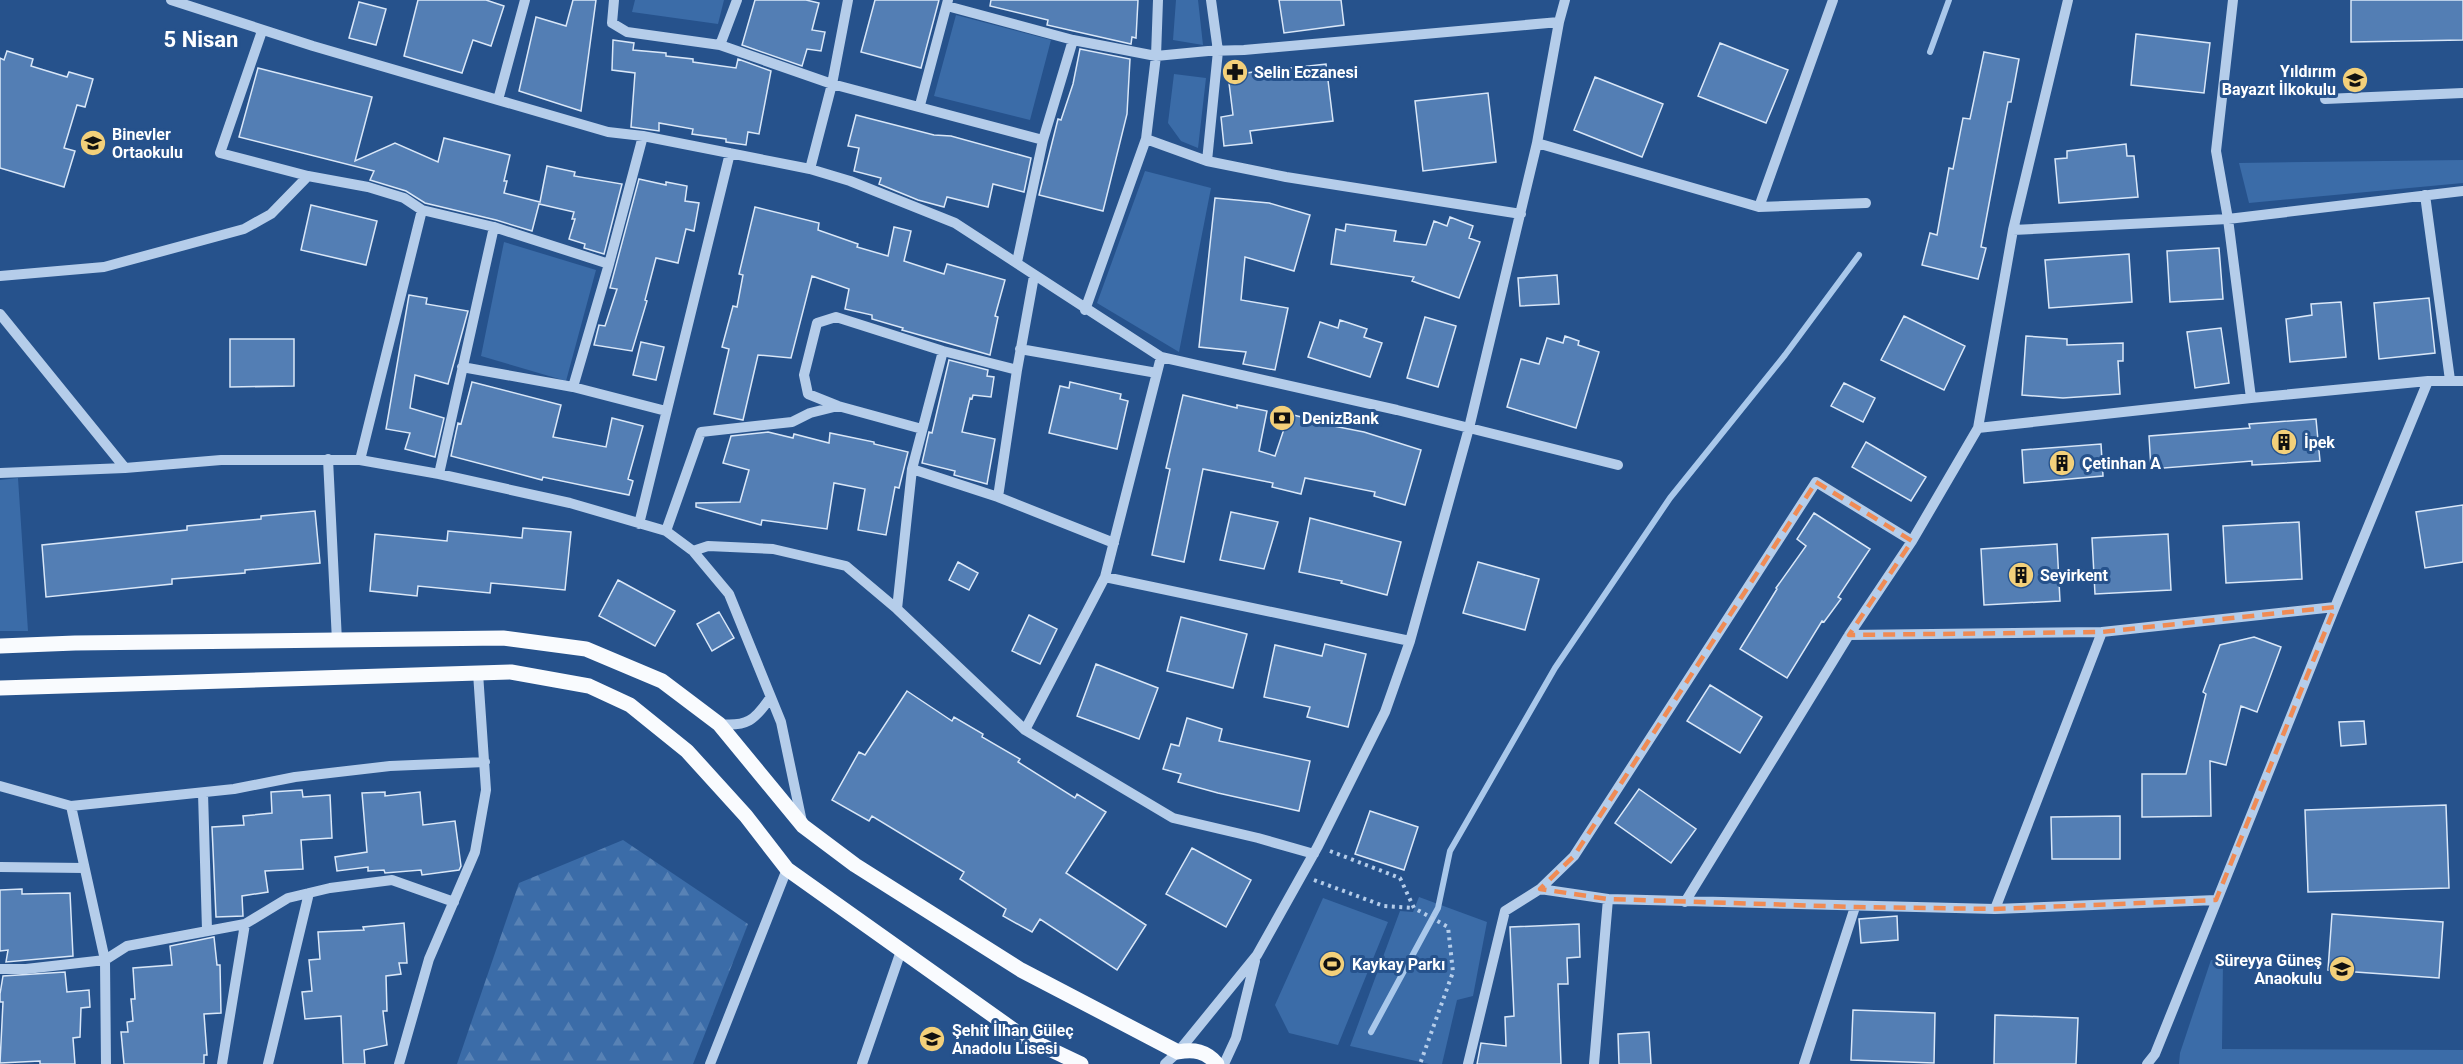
<svg xmlns="http://www.w3.org/2000/svg" width="2463" height="1064" font-family="Roboto,sans-serif">
<defs>
<pattern id="forest-firs" width="22" height="20" patternUnits="userSpaceOnUse" patternTransform="scale(1.5)"><rect width="22" height="20" fill="#3b6ca8"/><path d="M5 1l3.5 6h-7zM16 11l3.5 6h-7z" fill="#5882b5"/></pattern>
</defs>
<rect width="100%" height="100%" fill="#26528c"/>
<path fill="#3b6ca8" d="M635,0H724L718,24L632,12Z
M1176,0H1198L1203,45L1173,40Z
M956,15L1051,40L1030,120L934,96Z
M1174,74L1206,78L1198,148L1181,141L1168,123Z
M2463,160V183L2249,203L2239,163Z
M1145,171L1211,188L1179,352L1097,303Z
M504,242L596,270L566,381L481,356Z
M18,478L28,631H0V480Z
M1419,897L1487,922L1473,996L1457,1000L1442,1064H1429L1350,1046L1400,911L1413,912Z
M1323,898L1388,922L1338,1045L1289,1033L1275,1005Z
M2211,960L2223,962L2222,1049L2463,1050V1064H2179L2180,1053Z"/>
<path fill="url(#forest-firs)" d="M623,840L748,924L693,1064H457L519,883Z"/>
<g fill="none" stroke-linecap="round" stroke-linejoin="round">
<path stroke="#a9c8eb" stroke-width="6" d="M1930,52L1949,0
M1371,1032L1438,908L1450,851L1555,668L1670,498L1785,355L1859,255"/>
</g>
<path fill="#537eb4" stroke="#d9e7f8" stroke-width="1.5" d="M418,0H486L504,6L491,46L473,40L462,73L404,56Z
M573,0H596L581,111L519,91L536,17L566,26Z
M755,0H806L819,3L812,30L825,32L821,51L807,49L802,66L742,45Z
M875,0H939L921,68L861,52Z
M991,0H1138L1136,38L1132,37L1131,44L1047,25L1048,20L990,6Z
M1279,0H1341L1344,25L1284,33Z
M2351,0H2463V40L2351,42Z
M359,2L386,9L376,45L349,38Z
M2136,34L2210,43L2204,93L2131,85Z
M613,40L634,43L633,50L666,53V56L693,59V62L736,68L738,59L771,71L759,134L748,132L746,145L726,142V139L692,134L693,129L659,123V131L631,127L635,73L612,70Z
M1720,43L1788,70L1766,123L1698,96Z
M1080,49L1130,59L1127,114L1103,211L1039,195L1058,119L1061,120L1073,84Z
M7,51L33,59L31,66L67,77L69,72L93,79L85,107L77,105L64,148L75,151L64,187L0,168V58L4,60Z
M1984,52L2019,59L2011,102H2008L1994,177L1981,247L1986,248L1978,279L1922,265L1930,233L1937,235L1949,168L1953,169L1963,118L1970,119Z
M1326,64L1333,121L1250,131L1252,143L1224,146L1221,117L1233,115L1228,75Z
M258,68L372,97L355,161L395,143L438,162L444,138L510,155L504,181H507L504,193L540,202L547,166L575,172L574,176L622,184L604,254L584,248L585,244L569,239L575,219H572L574,212L539,204L532,231L496,220L425,203L406,191L370,180L374,171L239,137Z
M1595,77L1663,104L1642,157L1574,130Z
M1488,93L1496,162L1423,171L1415,101Z
M856,115L934,135L951,136L1031,158L1024,192L993,184L988,207L947,197L944,207L918,200L879,184L881,178L854,171L859,148L848,146Z
M2126,144L2127,156H2134L2138,197L2059,203L2055,159L2067,158V151Z
M639,179L666,185V182L687,186L685,201L699,203L694,231L686,229L678,263L656,258L645,300L647,301L632,351L594,345L599,325L605,326L617,289L610,288Z
M1215,198L1269,203L1310,215L1294,271L1245,257L1241,300L1288,308L1275,370L1243,364L1246,352L1199,347Z
M311,205L377,221L366,265L301,250Z
M755,207L819,223L818,230L858,244L857,247L888,256L894,227L911,231L904,261L944,274L947,264L1005,280L995,316L998,317L990,355L902,330L903,328L872,319V315L845,309L849,289L812,276L791,358L758,355L743,420L714,414L729,349L722,347L733,306L737,307L743,275L739,274Z
M1450,217L1473,226L1469,238L1480,242L1459,298L1412,281L1414,277L1331,264L1336,229L1345,231L1346,224L1396,231L1394,241L1426,245L1434,221L1447,226Z
M2219,248L2223,299L2170,302L2167,251Z
M2129,254L2132,302L2049,308L2045,260Z
M1557,275L1559,304L1520,306L1518,278Z
M409,295L427,298L426,304L468,311L448,384L415,375L410,408L444,418L435,457L405,449L410,433L386,429Z
M2429,298L2435,353L2379,359L2374,303Z
M2341,302L2346,357L2290,362L2286,319L2312,315L2311,304Z
M1904,316L1965,346L1944,390L1881,360Z
M1425,317L1456,326L1438,387L1407,378Z
M1340,320L1367,329L1364,337L1382,343L1370,377L1308,357L1320,322L1338,328Z
M2221,328L2229,383L2195,388L2187,332Z
M1565,336L1579,341L1578,345L1599,352L1576,428L1507,407L1521,359L1539,364L1547,338L1563,343Z
M2026,336L2067,339V345L2123,343V361H2118L2120,394L2063,398L2022,395Z
M230,339H294V386L230,387Z
M641,342L664,347L656,380L633,375Z
M949,360L988,370L987,376L994,377L991,397L973,395L972,399L970,398L962,432L995,439L987,484L954,475L955,471L922,463L929,432L932,433Z
M472,382L561,405L553,437L606,447L612,418L643,426L628,479L633,481L629,495L543,477L542,480L451,456L458,423L461,424Z
M1070,382L1121,394L1120,399L1128,401L1117,449L1049,433L1060,386L1069,388Z
M1844,383L1875,398L1863,422L1831,406Z
M1183,395L1237,408V405L1267,411L1259,451L1275,456L1289,414L1318,421V423L1364,432L1421,450L1405,505L1374,496L1375,492L1305,478L1301,494L1272,487L1273,483L1203,469L1184,562L1152,555L1170,469L1166,468Z
M2316,419L2320,461L2252,465V461L2151,469L2149,436L2250,428L2249,424Z
M768,432L793,438L794,434L829,443L830,433L874,442V444L908,452L899,488L895,487L886,535L858,530L865,489L834,483L827,529L762,520L761,525L696,507V503L740,502L749,470L723,463L731,436Z
M1866,442L1926,477L1911,501L1852,467Z
M2101,444L2103,476L2024,483L2022,450Z
M2463,505V562L2425,568L2416,512Z
M315,511L320,563L245,570V573L172,579V584L46,597L42,545L187,530V526L261,519V516Z
M1231,512L1278,522L1264,569L1220,560Z
M1814,513L1870,549L1838,597L1841,599L1824,622L1822,621L1787,678L1740,649L1777,589L1776,588L1806,546L1797,539Z
M1310,518L1401,542L1387,595L1341,583L1342,581L1299,572Z
M2299,522L2302,579L2226,583L2223,526Z
M523,528L571,532L565,590L491,583L490,593L418,586L417,596L370,591L375,534L447,541L448,531L522,538Z
M2168,534L2171,590L2095,594L2092,538Z
M2057,544L2060,601L1984,605L1981,549Z
M958,562L978,573L969,590L949,580Z
M1478,562L1539,579L1525,630L1463,613Z
M618,580L675,611L655,646L599,616Z
M719,612L734,638L712,651L697,624Z
M1029,615L1057,629L1040,664L1012,651Z
M1181,617L1247,634L1233,688L1167,671Z
M2254,637L2281,647L2257,712L2241,706L2226,765L2210,761L2211,816L2142,817V774H2186L2206,694L2203,692L2220,645Z
M1325,644L1366,654L1348,727L1307,717L1310,707L1264,697L1275,645L1322,656Z
M1096,664L1158,688L1139,739L1077,716Z
M1710,685L1762,717L1740,753L1687,721Z
M907,691L952,721L954,717L983,734L982,737L1020,759L1018,762L1075,798L1077,794L1106,812L1066,873L1146,925L1117,970L1040,919L1032,932L1003,916L1006,909L960,879L964,872L872,816L869,821L832,800L859,752L865,755Z
M1187,718L1222,729L1219,741L1310,761L1299,811L1218,793L1178,782L1181,774L1163,769L1171,744L1179,746Z
M2364,721L2366,744L2341,746L2339,722Z
M1639,789L1696,829L1671,863L1615,823Z
M302,790L303,797L330,795L332,838L301,840L303,869L265,871L268,892L242,896L243,916L216,917L212,827L244,825L243,816L272,813L271,792Z
M385,792V796L420,792L423,825L455,821L461,866L459,870L422,875L421,870L385,873L384,870L368,871V867L337,871L335,857L367,852L362,793Z
M2446,805L2449,888L2308,892L2305,810Z
M1370,811L1418,827L1404,870L1355,854Z
M2120,816V859H2052L2051,817Z
M1192,848L1251,880L1226,927L1166,894Z
M22,889V894L70,893L73,956L6,962L8,950L0,951V890Z
M2332,914L2443,922L2439,978L2328,970Z
M1897,916L1898,940L1861,943L1859,919Z
M404,923L407,963H399L401,974L386,976L387,1011H383L387,1045L364,1050L365,1064H343L341,1016L305,1019L302,992L312,991L309,960L320,959L318,932L364,930L363,927Z
M1579,924L1580,957L1567,958L1568,984H1558L1561,1064H1477L1481,1043L1506,1046L1505,1017L1514,1016L1510,927Z
M214,937L217,965H220L221,1013L204,1014L207,1055H204V1064H124L121,1032H128L127,1022L133,1021L131,999H135L133,968L172,965L170,946Z
M65,972L67,992L89,990L90,1007L81,1008L80,1037L73,1038L75,1064H40V1061L0,1063L3,1002H0V994L3,976Z
M1853,1010L1935,1013L1934,1063L1851,1060Z
M1995,1015L2078,1018L2076,1064H1994Z
M1649,1032L1651,1064H1619L1618,1034Z"/>
<g fill="none" stroke-linecap="round" stroke-linejoin="round">
<path stroke="#b5cdea" stroke-width="4" stroke-dasharray="3 4.5" stroke-linecap="butt" d="M1330,851L1400,878L1414,908L1448,927L1453,972L1420,1064
M1314,880L1384,906L1413,908"/>
<path stroke="#b5cdea" stroke-width="10" d="M171,0L313,46L608,132L643,136L810,169L850,181L955,223L1161,357L1397,410L1618,465
M614,0L612,23L627,32L720,45L832,84L1043,140
M2233,0L2216,151L2228,219L2251,398
M947,6L1073,40L1156,56L1208,51L1244,50L1559,22
M262,31L220,153L308,176L368,187L404,198L422,210L494,227L609,264
M720,45L737,0
M2325,99L2463,93
M498,100L525,0
M920,105L948,0
M1146,139L1207,161L1286,177L1521,214
M1537,143L1759,207L1866,203
M1207,161L1218,51L1211,0
M810,169L832,84L848,0
M2425,195L2450,380
M1759,207L1833,0
M2013,230L2228,219L2463,191
M1017,262L1043,140L1073,40
M0,276L104,267L244,229L271,214L308,176
M1085,310L1146,139L1156,56L1158,0
M0,314L125,468
M1020,349L1157,373
M462,367L573,387L666,411
M573,387L609,264L643,136
M1978,428L2251,398L2428,381H2463
M922,429L838,406L808,394L804,375L817,323L836,317L943,351L1017,370
M328,459L337,641
M360,460L422,210
M912,469L998,497L1114,543
M0,473L125,468L221,460H360L439,474L570,503L666,531L693,551L729,594L781,722L802,822
M439,474L494,227
M998,497L1017,370L1034,276
M639,524L730,153
M666,531L701,432L792,422L810,413L838,406
M693,551L708,546L773,549L846,566L897,609L1025,730L1173,818L1258,838L1314,854
M1105,577L1410,641
M897,609L912,469L943,351
M2102,632L2335,607
M1849,635L2102,632L1995,909
M719,724C747,727 755,720 770,698
M1025,730L1105,577L1161,357
M0,786L71,806L105,960L106,1064
M203,793L207,930
M71,806L234,789L295,777L390,766L485,762
M0,867L84,868
M1540,889L1608,899
M1685,902L1849,635L1912,541L1978,428L2013,230L2068,0
M0,969H26L105,960L127,946L245,924L288,898L330,888L392,880L454,902
M222,1064L245,924
M268,1064L309,893
M399,1064L429,959L475,852L486,790L478,673
M710,1064L787,869
M862,1064L901,951
M1165,1064L1178,1052L1257,955L1318,846L1385,712L1410,641L1469,428L1537,143L1559,22L1565,0
M1224,1064L1236,1038L1255,961
M1468,1064L1505,911L1540,889L1574,856L1816,482L1912,541
M1594,1064L1608,899L1995,909L2216,900
M1804,1064L1855,907
M2147,1064L2155,1054L2335,607L2428,381"/>
<path stroke="#f9fbfe" stroke-width="15" d="M0,646L75,643L503,638L586,649L662,681L719,724L803,826L855,865L1021,970L1178,1052C1194,1049 1206,1051 1217,1064
M0,688L511,672L589,686L630,705L687,751L746,816L787,869L1022,1036L1081,1064"/>
</g>
<path fill="none" stroke="#ef8b55" stroke-width="4.5" stroke-dasharray="12 8" stroke-linejoin="round" d="M1816,482L1912,541L1849,635L2102,632L2335,607L2216,900L1995,909L1855,907L1608,899L1540,889L1574,856Z"/>
<defs>
<g id="pharmacy-disc" transform="scale(1.35)"><circle r="9.5" fill="#f3d07a" stroke="#26528c"/><path d="M-2-6h4v4h4v4h-4v4h-4v-4h-4v-4h4Z" fill="#111"/></g>
<g id="school-disc" transform="scale(1.35)"><circle r="9.5" fill="#f3d07a" stroke="#26528c"/><path d="M0-5L7-2L0 1L-7-2ZM-4 1L0 2.5L4 1V4Q0 6-4 4Z" fill="#111"/></g>
<g id="bank-disc" transform="scale(1.35)"><circle r="9.5" fill="#f3d07a" stroke="#26528c"/><path d="M-6-4H6V4H-6ZM0-2.3a2.3 2.3 0 1 0 0 4.6a2.3 2.3 0 1 0 0-4.6Z" fill="#111"/></g>
<g id="building-disc" transform="scale(1.35)"><circle r="9.5" fill="#f3d07a" stroke="#26528c"/><path d="M-4-6H4V6H1V3H-1V6H-4ZM-2.5-4.3h1.7v1.8h-1.7ZM.8-4.3h1.7v1.8H.8ZM-2.5-1h1.7V.8h-1.7ZM.8-1h1.7V.8H.8Z" fill="#111"/></g>
<g id="stadium-disc" transform="scale(1.35)"><circle r="9.5" fill="#f3d07a" stroke="#26528c"/><path d="M0-5a6.5 5 0 1 0 0 10a6.5 5 0 1 0 0-10ZM-3.5-1.8h7v3.6h-7Z" fill="#111"/></g>
</defs>
<g fill-rule="evenodd">
<use href="#pharmacy-disc" x="1235" y="72"/>
<use href="#school-disc" x="2355" y="80"/>
<use href="#school-disc" x="93" y="143"/>
<use href="#bank-disc" x="1282" y="418"/>
<use href="#building-disc" x="2284" y="442"/>
<use href="#building-disc" x="2062" y="463"/>
<use href="#building-disc" x="2021" y="575"/>
<use href="#stadium-disc" x="1332" y="964"/>
<use href="#school-disc" x="2342" y="969"/>
<use href="#school-disc" x="932" y="1039"/>
</g>
<g text-anchor="middle" dominant-baseline="central" stroke-width="6" stroke-linejoin="round" paint-order="stroke">
<g font-size="16" font-weight="bold" fill="#fff" stroke="#26528c" text-anchor="start">
<text x="2336" y="71" text-anchor="end">Yıldırım<tspan x="2336" dy="18">Bayazıt İlkokulu</tspan></text>
<text x="1254" y="72">Selin Eczanesi</text>
<text x="112" y="134">Binevler<tspan x="112" dy="18">Ortaokulu</tspan></text>
<text x="1302" y="418">DenizBank</text>
<text x="2304" y="442">İpek</text>
<text x="2082" y="463">Çetinhan A</text>
<text x="2040" y="575">Seyirkent</text>
<text x="2322" y="960" text-anchor="end">Süreyya Güneş<tspan x="2322" dy="18">Anaokulu</tspan></text>
<text x="1352" y="964">Kaykay Parkı</text>
<text x="952" y="1030">Şehit İlhan Güleç<tspan x="952" dy="18">Anadolu Lisesi</tspan></text>
</g>
<g font-size="22" font-weight="bold" fill="#fff" stroke="#26528c">
<text x="201" y="39">5 Nisan</text>
</g>
</g>
</svg>
